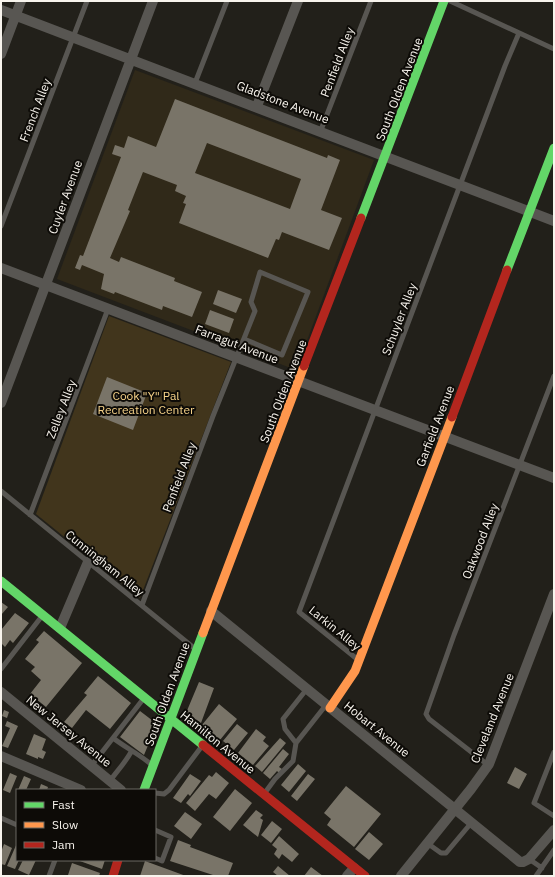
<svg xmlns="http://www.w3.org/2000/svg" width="555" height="877" font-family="'IBM Plex Sans',sans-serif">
<rect width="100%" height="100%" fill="#22201a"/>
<path fill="#302919" d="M135,70L374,160L296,370L57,279Z"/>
<path fill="#41351c" d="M109,316L231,362L140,598L36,514Z"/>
<path fill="#797468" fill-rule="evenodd" d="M175,99L327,158L328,155L340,160L321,210L342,218L329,250L282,232L279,240L276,239L268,258L179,223L186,204L183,203L186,196L175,191L177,185L143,172L128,210L130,211L110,258L119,262L121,257L175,278L174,281L202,292L192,317L163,306L162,310L115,292L114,294L101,289L104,274L82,265L80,270L75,268L80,255L83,256L121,157L112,154L115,145L124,148L128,136L156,147ZM207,143L301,179L290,209L195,173Z
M218,290L242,299L236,313L213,304Z
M210,310L234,319L229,333L205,324Z
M107,377L147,393L133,430L93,414Z
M1,602L8,607L1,615Z
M15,613L29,623L13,643L10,640L5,647L1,643V630Z
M44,631L82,663L46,707L30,694L41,680L31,671L35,667L25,659L39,642L36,640Z
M98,676L131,703L110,729L86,710L72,728L64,722L87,695L84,693Z
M199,682L214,688L201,723L186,713Z
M219,704L237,719L220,740L202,725Z
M4,710L9,712L7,718L2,716Z
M140,711L157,724L144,755L120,737Z
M7,721L18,726L8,748L2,746L10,728L5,726Z
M237,724L248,733L234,750L223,741Z
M256,729L266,737L263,741L269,746L253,765L238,753Z
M34,734L46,739L42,750L46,752L43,759L38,757V759L26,754Z
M280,738L286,743L262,772L255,766Z
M283,749L289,754L279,767L282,769L279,773L277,771L270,779L263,773Z
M298,764L306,771L289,792L281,785Z
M515,767L527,774L519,789L507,783Z
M216,772L229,783L216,799L209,794L195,811L186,803L209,775L212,777Z
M10,773L17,776L10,793L3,790Z
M190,774L201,781L190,796L188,794L181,803L173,798Z
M308,774L315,779L297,801L291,796Z
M24,776L31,779L26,790H18Z
M41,784L48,787L47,790H39Z
M346,786L381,814L354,847L327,825L331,819L324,813Z
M235,789L252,803L230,831L213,817Z
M256,810L263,815L260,818L263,820L258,837L243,825Z
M185,812L202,824L191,839L174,826Z
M272,821L282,829L271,843L261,835Z
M369,832L383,844L369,860L355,849Z
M279,836L299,854L292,862L282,854L279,859L274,854L277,849L272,845Z
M178,840L191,845L190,847L233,863L228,876H216L170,861Z
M17,843V860H19L15,869L7,866Z
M4,844L12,848L5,865L1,864V852Z
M23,860H36L29,875L18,870Z
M77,860H105L102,869Z
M145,861L186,876H140Z
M72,863L100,873L99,876L68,875Z
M278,866L290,876H278L273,872Z
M311,867L323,876H304Z"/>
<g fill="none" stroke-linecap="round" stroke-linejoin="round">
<path stroke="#585652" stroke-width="5" d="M450,1L554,49
M195,83L227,1
M321,130L371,1
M1,226L87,1
M1,491L194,648
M30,515L108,309
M142,605L213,416L255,311L251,302L260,272L308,292L282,355L244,339
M357,659L299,612L505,66L519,33
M1,669L42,616
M113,738C126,748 139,754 152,765
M296,743L285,729L283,719L306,690
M554,752L534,803L554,816
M92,765L144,698
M488,765L429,719L426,714L454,635L554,376
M110,781C117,771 125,763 131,752
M155,793L164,794L169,790L202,746
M264,794L275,779L293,761L296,743L326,705
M1,818L17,825
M155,830L171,837L162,861L155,858
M427,843L441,853H446L472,822
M529,859L542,868
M49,876L55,860
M536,876L554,850"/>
<path stroke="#585652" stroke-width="10" d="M1,10L554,221
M1,54L21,1
M257,106L298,1
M1,268L554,478
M1,403L153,1
M211,611L520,862H523L529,859L554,830
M60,628L88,562
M1,692L121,790
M1,756L81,790
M347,876L354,868
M401,876L471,789L489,764L554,594"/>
<path stroke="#63d668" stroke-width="9" d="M361,218L444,1
M507,270L554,148
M1,581L203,745
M144,790L203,633"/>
<path stroke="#ff974d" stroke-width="9" d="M203,633L304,366
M330,708L355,671L452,417"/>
<path stroke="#b3261e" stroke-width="9" d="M304,366L361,218
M452,417L507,270
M203,745L365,876
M113,876L118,860"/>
</g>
<g text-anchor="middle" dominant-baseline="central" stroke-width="4" stroke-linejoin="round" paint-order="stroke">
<g font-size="12" fill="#f8f4ed" stroke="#0d0b07">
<text transform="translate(337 62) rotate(-69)">Penfield Alley</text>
<text transform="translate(399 89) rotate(-69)">South Olden Avenue</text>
<text transform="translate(283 102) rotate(21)">Gladstone Avenue</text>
<text transform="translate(35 110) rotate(-69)">French Alley</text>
<text transform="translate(65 197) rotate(-70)">Cuyler Avenue</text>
<text transform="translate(399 319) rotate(-69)">Schuyler Alley</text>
<text transform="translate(237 344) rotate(21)">Farragut Avenue</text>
<text transform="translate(283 391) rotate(-69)">South Olden Avenue</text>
<text transform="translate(61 409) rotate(-69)">Zelley Alley</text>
<text transform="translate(435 426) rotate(-69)">Garfield Avenue</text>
<text transform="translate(179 477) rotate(-69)">Penfield Alley</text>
<text transform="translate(480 541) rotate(-69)">Oakwood Alley</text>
<text transform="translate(105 563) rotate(39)">Cunningham Alley</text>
<text transform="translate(335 628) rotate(39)">Larkin Alley</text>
<text transform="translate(167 694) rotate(-70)">South Olden Avenue</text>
<text transform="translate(492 718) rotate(-68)">Cleveland Avenue</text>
<text transform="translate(377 729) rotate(39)">Hobart Avenue</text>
<text transform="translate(69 731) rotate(39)">New Jersey Avenue</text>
<text transform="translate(218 742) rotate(39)">Hamilton Avenue</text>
</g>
<g font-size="12" fill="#f8d48a" stroke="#0d0b07">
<text x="146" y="395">Cook "Y" Pal<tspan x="146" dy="14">Recreation Center</tspan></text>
</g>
</g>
<rect width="555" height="877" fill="none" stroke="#f8f4ed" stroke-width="4"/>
<rect x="16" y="789" width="140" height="72" fill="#0d0b07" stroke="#6b6863"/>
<rect x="24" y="802" width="20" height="6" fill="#63d668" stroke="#6b6863"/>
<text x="52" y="809" font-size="12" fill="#f8f4ed">Fast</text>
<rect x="24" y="822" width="20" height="6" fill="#ff974d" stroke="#6b6863"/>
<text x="52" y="829" font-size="12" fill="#f8f4ed">Slow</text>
<rect x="24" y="842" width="20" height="6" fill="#b3261e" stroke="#6b6863"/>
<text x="52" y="849" font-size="12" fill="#f8f4ed">Jam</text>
</svg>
